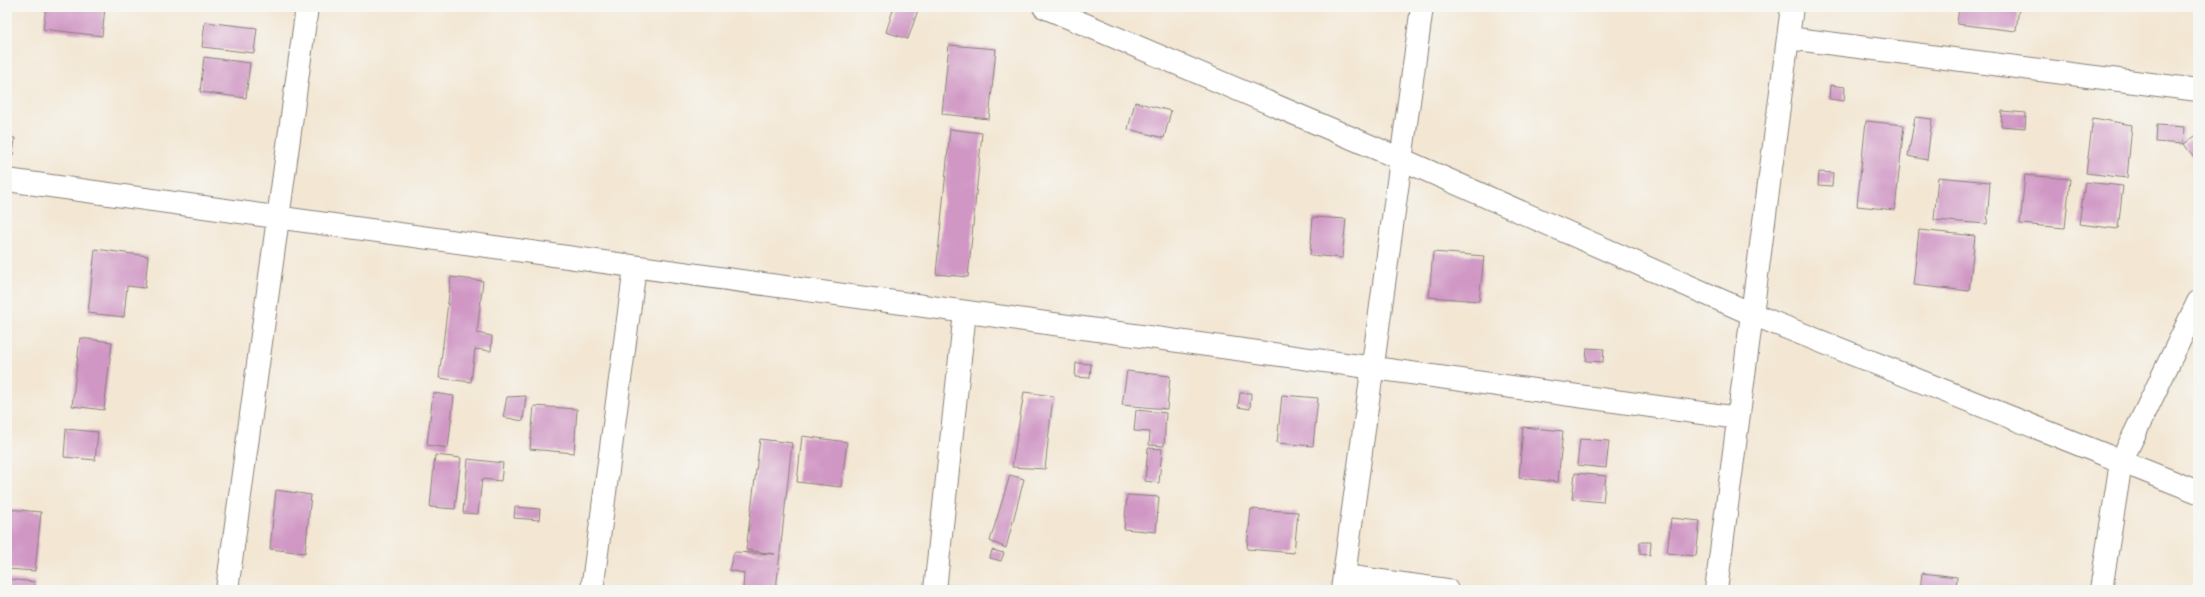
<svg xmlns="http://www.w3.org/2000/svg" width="2205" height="597" font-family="'Comic Neue',sans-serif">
<rect width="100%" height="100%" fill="#f6f6f2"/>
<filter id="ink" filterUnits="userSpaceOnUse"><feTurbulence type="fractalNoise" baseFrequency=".025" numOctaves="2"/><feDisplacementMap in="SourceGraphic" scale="8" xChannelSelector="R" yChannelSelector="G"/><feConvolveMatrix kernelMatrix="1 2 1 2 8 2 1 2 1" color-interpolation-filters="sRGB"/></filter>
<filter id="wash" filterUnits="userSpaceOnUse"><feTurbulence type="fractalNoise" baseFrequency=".012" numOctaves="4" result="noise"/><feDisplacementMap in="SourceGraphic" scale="16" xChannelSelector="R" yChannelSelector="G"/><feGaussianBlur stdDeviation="0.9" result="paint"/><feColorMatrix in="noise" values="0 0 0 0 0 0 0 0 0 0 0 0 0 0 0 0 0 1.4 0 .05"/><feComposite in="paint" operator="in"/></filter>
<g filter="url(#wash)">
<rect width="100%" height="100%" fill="#f3e7d4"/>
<g id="blocks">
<path fill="#d097c5" d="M46,7H105L102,36L43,29Z
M894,7H919L908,39L886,32Z
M1959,7H2019L2016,31L1957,24Z
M205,22L257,28L254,53L202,47Z
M949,45L996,49L989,119L942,114Z
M204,57L250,63L246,98L200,92Z
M1830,85L1845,87L1844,101L1829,99Z
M1135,102L1171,111L1164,138L1128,129Z
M2002,111L2026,113L2025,128L2001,126Z
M1915,117L1932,119L1927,160L1908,156Z
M2093,118L2132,125L2127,178L2086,173Z
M1866,121L1904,125L1895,210L1857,206Z
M2157,125L2184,127L2183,144L2156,142Z
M950,129L982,133L968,277L936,274Z
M2198,134V155L2194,158L2184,144Z
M7,137L15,138L13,155H7Z
M1819,172L1833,173L1832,186L1818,185Z
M2025,175L2070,179L2065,228L2020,224Z
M1938,177L1990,182L1987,224L1934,220Z
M2085,182L2123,186L2118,229L2079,224Z
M1313,217L1346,219L1342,258L1310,255Z
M1919,230L1975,236L1969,291L1913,285Z
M95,249L148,256L145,288L127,286L124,317L88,313Z
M1433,252L1484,256L1479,301L1429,297Z
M451,277L483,281L477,333L492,336L491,351L475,349L471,382L439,378Z
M80,338L112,342L104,410L72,406Z
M1587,348L1604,349L1603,362L1586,361Z
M1076,363L1091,364L1090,378L1075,377Z
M1127,371L1170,376L1167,409L1122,405Z
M1024,392L1053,396L1045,469L1012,467Z
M433,393L454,396L448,448L427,445Z
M1240,393H1251L1250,409L1238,407Z
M1282,395L1318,398L1313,446L1277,443Z
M526,396L523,421L503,417L507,397Z
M534,406L577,409L574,453L530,449Z
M1136,410L1166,413L1164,446L1149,445L1150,432L1134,431Z
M1523,427L1563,431L1558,482L1519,478Z
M66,429L98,432L95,460L64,457Z
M802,436L847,442L841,487L797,482Z
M760,439L792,443L776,590H743L744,573L729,570L734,552L775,554L746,550Z
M1580,439L1609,441L1606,468L1577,465Z
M1148,448L1162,449L1159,483L1145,481Z
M435,455L461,458L455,509L430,507Z
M468,459L503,463L501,481L482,479L478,514L463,513Z
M1575,473L1606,476L1603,502L1572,499Z
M1010,475L1024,479L1006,548L990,541Z
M276,490L311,495L305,553L270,549Z
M1127,495L1159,497L1156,532L1124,529Z
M515,507L540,509L539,520L514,518Z
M7,509L41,512L35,571L7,569Z
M1251,509L1298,512L1294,553L1247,549Z
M1671,518L1700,521L1696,556L1667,553Z
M1640,542H1651L1650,555L1640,554Z
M992,550L1004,553L1001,561L990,558Z
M1922,573L1957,577L1956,590H1920Z
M7,579L35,582L34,590H7Z"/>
</g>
</g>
<g filter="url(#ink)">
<use href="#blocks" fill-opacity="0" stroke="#888278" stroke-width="1"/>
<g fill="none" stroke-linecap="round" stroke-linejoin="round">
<g stroke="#888278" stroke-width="24">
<path id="street" d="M1044,7L1401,159L1752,314L2198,492
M1788,38L2198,90
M7,180L1738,418
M1344,576L1447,590
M227,590L307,7
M592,590L635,267
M935,590L965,312
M1342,590L1422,7
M1716,590L1792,7
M2101,590L2121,462L2198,302"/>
</g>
<use href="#street" stroke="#fff" stroke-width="22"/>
</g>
</g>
<rect width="2205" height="597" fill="none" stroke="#f6f6f2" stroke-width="24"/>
</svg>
